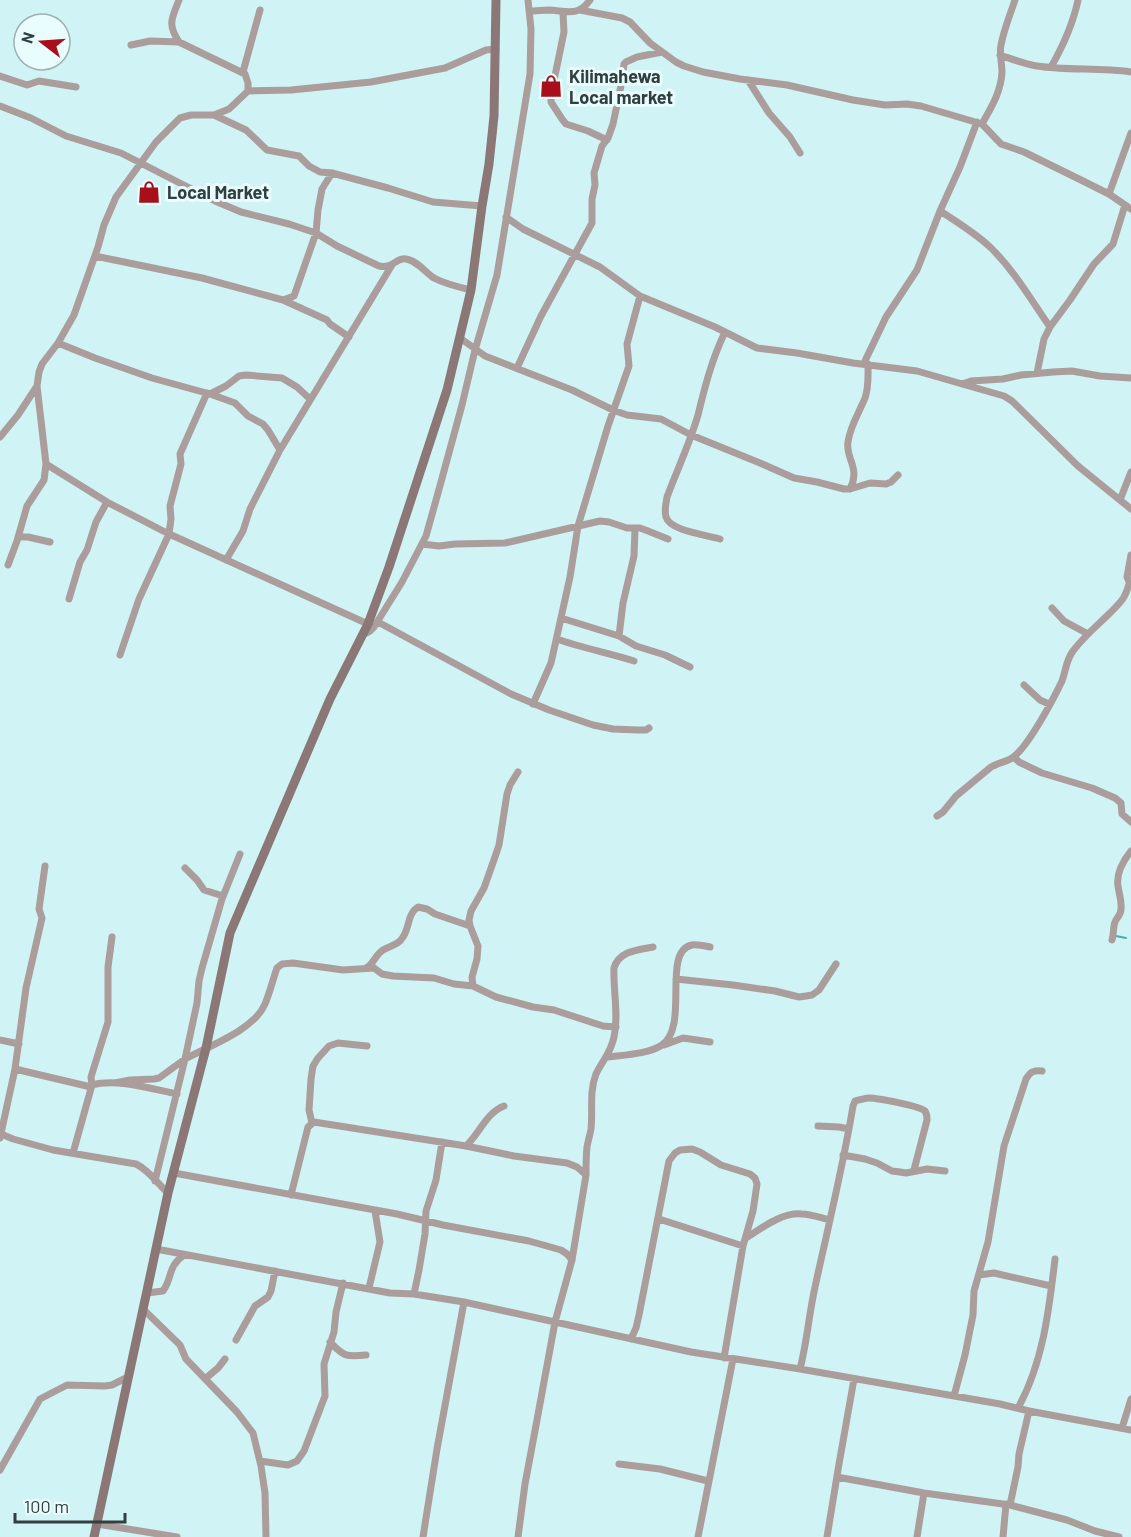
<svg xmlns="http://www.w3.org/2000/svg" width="1131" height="1537" font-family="Barlow,sans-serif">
<rect width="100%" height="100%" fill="#d0f3f5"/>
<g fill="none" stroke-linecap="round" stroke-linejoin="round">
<path stroke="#3eb2b7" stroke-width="2" d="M1116,936L1126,938"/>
<path stroke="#ab9d9b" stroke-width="7" d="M179,0C172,18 167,24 179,42
M580,10L622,18L630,22L650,43L676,62L684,66L703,72L740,79L787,85L853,100L885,105L907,104L921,106L982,124L1001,144L1024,152L1081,180L1109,194L1131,209
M529,11C536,11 543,10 549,10C567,11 578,17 590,0
M563,13L564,32L551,95V102L562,119L566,124L588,131L607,140
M131,45L150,41L179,42L245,74L248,83V91
M1000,55C1012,59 1024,64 1037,66C1068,71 1100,67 1131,72
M1051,67C1063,46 1073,24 1078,0
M243,72L260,10
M0,76L27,85L39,81L76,87
M748,80L769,113L790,137L800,153
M0,106L31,118L66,136L121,153L215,201L241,212L289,224L316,233L337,246L379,266C394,269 396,257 406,259C416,260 425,272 434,278C445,284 458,287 471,290
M214,115L229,109L248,91L291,90L371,82L445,68L486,50L496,49
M982,124C991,108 1001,92 1002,72C1002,63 999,54 1001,45C1004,29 1010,15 1015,0
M1109,194L1131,133
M940,211C957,222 975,233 990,247C1014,270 1031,300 1050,327
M506,217L523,229L600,267L640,296L715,327L757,348L797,353L853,363L917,371L1004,396L1012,401L1078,466L1131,509
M95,256L202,278L283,300L327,320L330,324L349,337
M283,300L294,296L316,233L318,210L322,189L332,173
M460,338L485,356L572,390L613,410L627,415L661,419L691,435L760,463L794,478L817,482L844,489H850L870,483L886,484L891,482L898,475
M58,343L95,358L152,378L210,394L235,403L248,416L263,424L268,430L280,450
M864,363L886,317L917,270L940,211L960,167L977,122
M517,368L541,316L592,223V199L595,185L594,173L602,146L608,138L613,124L622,81L624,64L626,62L637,57L662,52
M1037,373L1044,339L1050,327L1070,300L1094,264L1113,244L1125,205
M962,384L971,381L1003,379L1021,375L1053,372L1072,371L1100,376L1131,378
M210,394L226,386L239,376L246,375L282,378L297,387L310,399
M0,437L18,415L37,386
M46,464L107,502L167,533L368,624
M850,489C861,468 845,458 848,442C850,426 859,413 865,398C869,387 868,375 868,364
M1120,500L1131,472
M18,537H28L50,542
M720,539C707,535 670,531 666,517C664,510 666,504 667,497C677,470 690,443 698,415C705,386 712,359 725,332
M422,544L439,546L455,544L505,543L600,521L609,522L627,528H640L648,531L668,539
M1131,555L1127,577L1131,586
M226,560L243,531L250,509L280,450L392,265
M8,565L17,541L27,506L44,480L46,464L37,386L39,372L42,364L58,343L74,315L98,247L104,225L116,197L156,142L180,118L191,115H214L246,130L267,150L299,156L309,166L320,172L332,173L388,188L433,202L482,206
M69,599L80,562L87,550L96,522L107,502
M1052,608L1064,621L1088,634
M561,618L619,636L636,646L665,655L690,667
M378,622L511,694L549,710L593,725L613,729L638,730H646L649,728
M362,635L370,631L374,627L402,582L426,536L438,493L462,405L475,350L497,275L530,74L531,29L528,0
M619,636L623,603L634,556L635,529
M557,639C582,648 609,653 634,661
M120,655L139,599L169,534L171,519L170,506L181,464L180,454L207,393
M1024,685L1040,700L1049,704
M533,704L551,663L570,577L578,526L608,426L629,366L627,344L640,296
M1014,757L1019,762L1042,773L1092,788L1115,798L1121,803L1122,814L1131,822
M937,816L943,812L956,796L991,767C998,763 1006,762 1012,758C1027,749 1054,698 1062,681C1066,670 1066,660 1073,651C1084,636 1099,624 1112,611C1116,607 1121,602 1124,597C1126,593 1128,588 1129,584
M185,868L197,880L204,890L223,896
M1112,940C1114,934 1113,927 1115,922C1117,917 1121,915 1121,909C1122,901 1119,894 1118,886C1116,873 1123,861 1131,851
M366,968C374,964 375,955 383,950C389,946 399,945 403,937C410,927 407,914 418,907L427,909L435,914L470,926
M676,979L733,985L775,991L799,997L806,996L812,995L819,990L836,964
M473,986L472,977L477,959L478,946L470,926L469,920L471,911L484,888L495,857L499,845L507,794L510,785L518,772
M0,1040L19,1044
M664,1045L683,1038L710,1042
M608,1057C623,1055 649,1054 662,1045C690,1026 661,951 692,945C697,944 705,946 710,947
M15,1069L91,1087
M115,1083L130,1080L154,1079L159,1078L185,1059L197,1003L199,981L202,968L222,899L240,854
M92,1085L91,1077L108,1022V967L112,937
M312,1123L309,1110L311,1079L313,1066L318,1058L329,1046L338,1043L367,1046
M818,1126L839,1127L849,1129
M1,1134L13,1139L53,1150L136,1164C150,1171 157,1183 168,1193
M0,1138L15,1069L26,988L42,918L39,909L45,866
M466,1146C480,1133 486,1113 504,1106
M73,1153L92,1085C117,1078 152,1089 177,1094
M843,1155L865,1159L877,1163L892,1171L900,1172L906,1173L927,1169L945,1171
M174,1173L397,1214L443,1225L529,1241L561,1250L567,1254L572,1260
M155,1181L185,1059C209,1046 254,1030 265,1004C270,992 273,979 277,968L282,964L293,963L343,970L374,968L382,974L393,976L434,978L454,984L473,986L496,997L533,1007L554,1010L603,1026L616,1027
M291,1195L308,1127L314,1122L466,1146L514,1156L567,1163L577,1167L586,1175
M659,1219L743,1246
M746,1238C762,1228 782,1212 802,1214C811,1214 821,1218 830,1220
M156,1249L390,1293L414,1294L464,1302L691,1352L800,1369L1000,1404L1029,1411L1131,1430
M979,1275L994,1273L1051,1286
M369,1288L380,1242L375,1211
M147,1293L163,1291C173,1277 167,1267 184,1255
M414,1294L419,1270L425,1234L426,1211L436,1180L442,1142
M143,1309L180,1345L186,1359L237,1412L253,1433L261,1466L265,1493L266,1537
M631,1339L636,1328L639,1315L669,1161L675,1153L680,1150L692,1149L700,1152L721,1165L750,1174L755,1178L757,1184L753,1211L743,1246L724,1358
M236,1340L255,1306L268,1297L271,1291L275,1271
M330,1342C344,1357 347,1357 366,1355
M800,1369C807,1342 809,1314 815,1287C828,1227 843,1167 853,1106L855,1101C860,1100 864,1098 869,1098C877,1098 920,1106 925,1111C927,1114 927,1116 927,1120L914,1170
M206,1378L218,1368L225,1359
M954,1396L965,1355L973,1315L974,1291L988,1242L1004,1146L1026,1079C1030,1072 1033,1070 1042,1071
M1018,1408C1043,1363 1049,1310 1055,1259
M1122,1428L1131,1399
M260,1461L288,1465L297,1461L304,1451L325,1396L324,1364L334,1332L336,1312L343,1283
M619,1464L660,1469L708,1481
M0,1470L40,1399L67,1385L105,1386L112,1385L128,1377
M837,1477L924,1493L1010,1505L1067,1520L1095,1531L1119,1537
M1010,1505L1018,1467L1019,1454L1029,1411
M97,1524L177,1537
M423,1537L437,1449L464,1302
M518,1537L525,1484L537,1420L555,1322L572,1260L586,1175C586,1166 586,1156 587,1147C588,1141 590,1135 591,1129C593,1111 589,1092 596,1074C602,1061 611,1053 614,1037C619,1014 613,991 614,968C619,951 637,950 653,947
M698,1537L733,1359
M827,1537L839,1464L854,1379
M917,1537L924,1493
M1003,1537L1006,1504"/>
<path stroke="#8b7775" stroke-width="9" d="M94,1537L168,1193L206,1048L230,933L330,699L368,624L389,567L447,390L471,290L482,206L489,164L494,116L496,0"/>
</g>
<defs>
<g id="shop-bare" transform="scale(1.8)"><path d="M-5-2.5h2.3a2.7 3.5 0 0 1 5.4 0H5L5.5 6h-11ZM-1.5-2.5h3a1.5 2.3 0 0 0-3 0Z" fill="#a7101b" stroke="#e9fdfe" stroke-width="2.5" paint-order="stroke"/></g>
</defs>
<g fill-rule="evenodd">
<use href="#shop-bare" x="551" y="86"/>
<use href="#shop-bare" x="149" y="192"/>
</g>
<g text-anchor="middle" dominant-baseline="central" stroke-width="6" stroke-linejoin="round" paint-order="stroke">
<g font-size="18" font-weight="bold" fill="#313f40" stroke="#e9fdfe" text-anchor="start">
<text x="569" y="76">Kilimahewa<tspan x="569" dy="21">Local market</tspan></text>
<text x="167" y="192">Local Market</text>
</g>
</g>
<g transform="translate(42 42) rotate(287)"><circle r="28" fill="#e9fdfe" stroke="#9fb1b2" stroke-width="1.5"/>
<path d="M0-4.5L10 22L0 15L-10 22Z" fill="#a7101b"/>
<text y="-9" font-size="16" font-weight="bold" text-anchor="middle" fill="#313f40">N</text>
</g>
<path d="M15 1513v9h110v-9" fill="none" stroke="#313f40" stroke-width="3"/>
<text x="24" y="1513" font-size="18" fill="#313f40" stroke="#e9fdfe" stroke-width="4.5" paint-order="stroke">100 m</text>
</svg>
